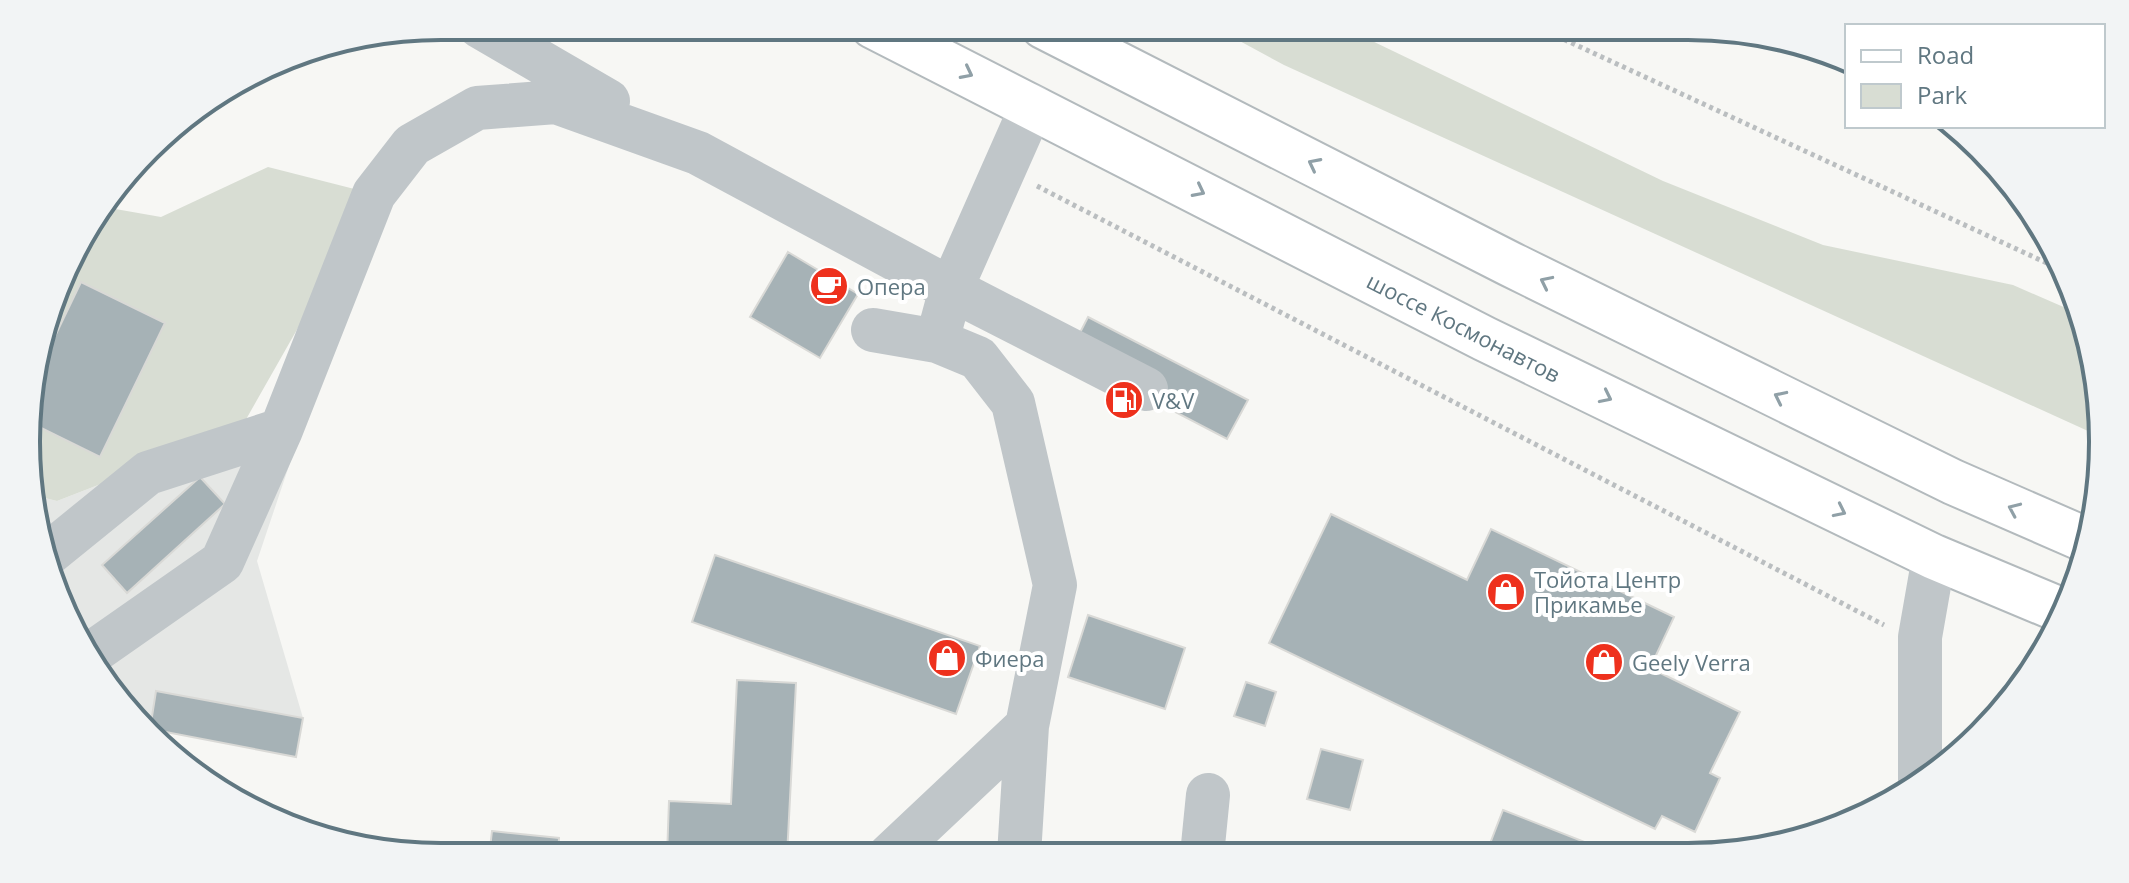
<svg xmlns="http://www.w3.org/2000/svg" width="2129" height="883" font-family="'Open Sans',sans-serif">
<rect width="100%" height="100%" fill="#f7f7f4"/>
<path fill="#e5e7e5" d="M240,430L295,448L257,561L303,718L296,757L150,729L96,672L34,523L33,495L57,501Z"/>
<path fill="#d8ddd3" d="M1212,26H1341L1663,181L1823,245L2013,285L2075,312L2102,414L2099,436L1284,65Z
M268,167L374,194L240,430L57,501L33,495L30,387L81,234L104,207L161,217Z"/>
<path fill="#a6b2b6" stroke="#d9d9d6" stroke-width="2" d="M788,252L858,294L820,358L750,317Z
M81,282L165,323L100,457L31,423L30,388Z
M1088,317L1248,400L1227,439L1068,356Z
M200,477L225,504L127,593L102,565Z
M1331,514L1467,580L1491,529L1674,617L1650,668L1740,712L1710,773L1720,778L1695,832L1662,816L1655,829L1269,643Z
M715,555L980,646L956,714L692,622Z
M1088,615L1185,648L1165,709L1068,677Z
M737,680L796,683L787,856H667L669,801L731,804Z
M1246,682L1276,692L1265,726L1234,716Z
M156,691L303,718L296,757L150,729Z
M1321,749L1363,760L1350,810L1307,799Z
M1503,810L1615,854H1486Z
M492,831L559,838L558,857H489Z"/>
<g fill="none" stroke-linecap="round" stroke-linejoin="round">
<g stroke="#b3babd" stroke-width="48">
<path id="major" d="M873,26L1485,339L1934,557L2063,611
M1043,26L1510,264L1953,482L2086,540"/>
</g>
<path stroke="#babec0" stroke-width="5" stroke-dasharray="4 4" stroke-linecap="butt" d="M1535,26L2064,271
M1037,186L1884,625"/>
<path stroke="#c0c6c9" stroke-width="44" d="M479,26L608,101
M873,330L937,341L951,289L1032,106
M937,341L978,358L1013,403L1055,585L1027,726L1019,855
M47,555L148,473L281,430
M89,655L222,562L281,430L374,194L412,145L477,108L556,102L698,153L951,289L1146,389
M1920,780V637L1934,557
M1202,855L1208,795
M889,856L1027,726"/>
<use href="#major" stroke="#fff" stroke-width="44"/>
</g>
<defs><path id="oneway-chevron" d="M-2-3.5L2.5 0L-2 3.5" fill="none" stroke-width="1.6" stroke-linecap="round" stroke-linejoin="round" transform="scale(2)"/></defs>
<g stroke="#90a0a7">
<use href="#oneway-chevron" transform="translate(967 73) rotate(27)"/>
<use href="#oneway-chevron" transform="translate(1314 164) rotate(-153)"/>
<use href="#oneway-chevron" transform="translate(1199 191) rotate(27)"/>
<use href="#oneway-chevron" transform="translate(1546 282) rotate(-154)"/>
<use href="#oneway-chevron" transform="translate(1606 397) rotate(26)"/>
<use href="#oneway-chevron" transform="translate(1780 397) rotate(-154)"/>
<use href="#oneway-chevron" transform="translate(2014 509) rotate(-156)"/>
<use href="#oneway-chevron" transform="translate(1840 511) rotate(26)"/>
</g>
<defs>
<g id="cafe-disc" transform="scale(2)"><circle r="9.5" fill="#ee311d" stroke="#fff"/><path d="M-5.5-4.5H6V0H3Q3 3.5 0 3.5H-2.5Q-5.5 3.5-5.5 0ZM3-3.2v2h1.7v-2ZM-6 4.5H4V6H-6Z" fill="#fff"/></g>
<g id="fuel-disc" transform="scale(2)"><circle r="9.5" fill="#ee311d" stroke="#fff"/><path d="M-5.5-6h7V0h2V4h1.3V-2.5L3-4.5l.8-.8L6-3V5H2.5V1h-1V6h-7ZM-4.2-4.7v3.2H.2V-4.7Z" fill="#fff"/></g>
<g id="shop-disc" transform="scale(2)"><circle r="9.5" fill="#ee311d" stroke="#fff"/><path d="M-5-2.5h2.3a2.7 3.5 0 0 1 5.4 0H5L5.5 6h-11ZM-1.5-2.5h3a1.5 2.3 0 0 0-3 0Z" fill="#fff"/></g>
</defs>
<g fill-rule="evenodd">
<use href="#cafe-disc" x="829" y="286"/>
<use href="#fuel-disc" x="1124" y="400"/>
<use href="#shop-disc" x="1506" y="592"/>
<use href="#shop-disc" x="947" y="658"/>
<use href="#shop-disc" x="1604" y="662"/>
</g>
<g text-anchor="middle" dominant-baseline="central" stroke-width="8" stroke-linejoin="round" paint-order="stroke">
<g font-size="22" fill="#607781" stroke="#fff" text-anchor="start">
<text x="857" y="286">Опера</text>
<text x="1152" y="400">V&amp;V</text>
<text x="1534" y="579">Тойота Центр<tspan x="1534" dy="25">Прикамье</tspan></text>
<text x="975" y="658">Фиера</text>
<text x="1632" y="662">Geely Verra</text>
</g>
<g font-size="22" fill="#607781" stroke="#fff">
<text transform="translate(1464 327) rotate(27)">шоссе Космонавтов</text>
</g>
</g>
<path d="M0 0H2129V883H0ZM441 40H1688A401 401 0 0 1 2089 441V442A401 401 0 0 1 1688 843H441A401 401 0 0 1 40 442V441A401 401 0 0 1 441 40Z" fill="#f2f4f5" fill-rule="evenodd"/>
<path fill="none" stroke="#607781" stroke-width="4" d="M441 40H1688A401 401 0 0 1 2089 441V442A401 401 0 0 1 1688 843H441A401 401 0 0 1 40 442V441A401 401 0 0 1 441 40Z"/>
<rect x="1845" y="24" width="260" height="104" fill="#ffffff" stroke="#bfc9cd" stroke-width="2"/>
<rect x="1861" y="50" width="40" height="12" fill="#ffffff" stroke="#bfc9cd" stroke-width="2"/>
<text x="1917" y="64" font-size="24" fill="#607781">Road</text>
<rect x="1861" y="84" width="40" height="24" fill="#d8ddd3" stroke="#bfc9cd" stroke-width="2"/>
<text x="1917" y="104" font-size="24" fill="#607781">Park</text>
</svg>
